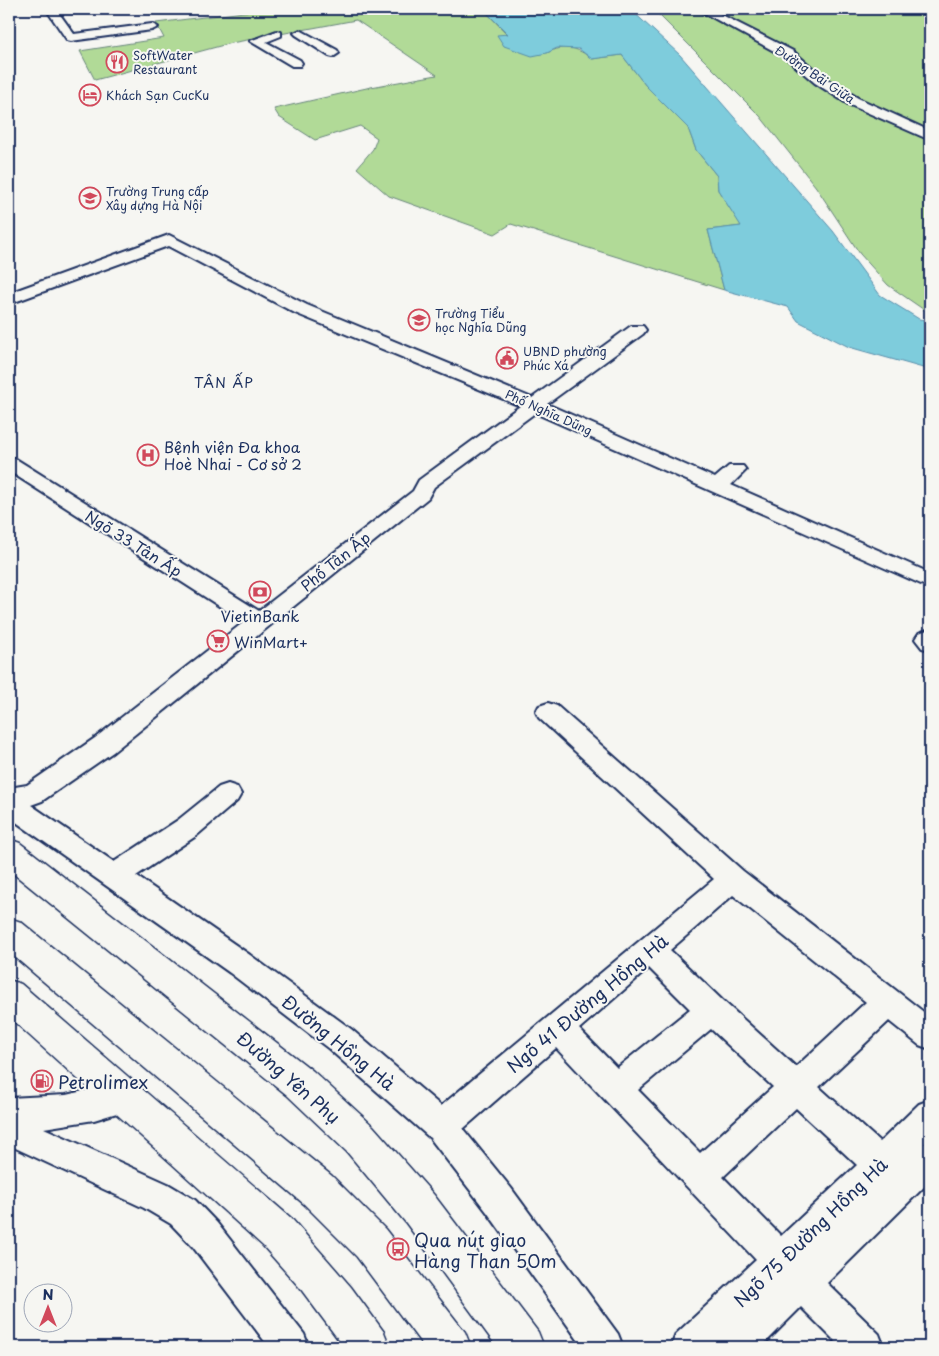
<svg xmlns="http://www.w3.org/2000/svg" width="939" height="1356" font-family="'Playpen Sans',sans-serif">
<rect width="100%" height="100%" fill="#f6f6f2"/>
<filter id="ink" filterUnits="userSpaceOnUse"><feTurbulence type="fractalNoise" baseFrequency=".02" numOctaves="2"/><feDisplacementMap in="SourceGraphic" scale="10" xChannelSelector="R" yChannelSelector="G"/><feConvolveMatrix kernelMatrix="1 2 1 2 8 2 1 2 1" color-interpolation-filters="sRGB"/></filter>
<g filter="url(#ink)">
<path fill="#b1da97" stroke="#66847a" d="M268,9H483L508,35L547,53C565,44 577,47 592,59L622,55L646,86L688,128L696,150L717,176L718,190L742,226L708,230L724,290L511,224L495,234L389,196L357,168L373,149L377,138L360,126L315,140L279,117L274,109L371,87L437,75L356,20L231,43L95,80L80,51L164,38L156,23Z
M653,9H930V314L888,285L860,254L816,187L760,116Z"/>
<path fill="#7eccdc" stroke="#568daa" d="M483,9H630L680,55L833,231L880,295L919,319L930,321V370L849,347L798,321L788,307L724,290L708,230L741,226L718,190L717,176L696,150L688,128L646,86L622,55L592,59L579,49L557,48L547,53L532,56L504,46L497,35L508,34Z"/>
<g fill="none" stroke-linecap="round" stroke-linejoin="round">
<g stroke="#1b2f5e" stroke-width="4">
<path id="minor" d="M46,9H56L74,34L152,24L158,27L152,30L71,41L67,40Z
M697,9H710L793,51L823,77L858,98L930,131V140L848,104L815,83L785,57Z
M300,30L337,50L339,53L333,57L329,56L296,35L294,33Z
M277,31L281,32V36L266,42L300,60L302,63L300,66H292L250,41Z
M169,235L307,305L532,398L631,326H643L646,330L643,334L547,404L715,478L729,466H743L746,470L731,485L930,573V588L535,413L434,487L428,498L113,752L42,801L31,805L114,862L178,820L219,787L228,784L237,787L241,794L237,801L196,836L136,876L250,955L351,1029L441,1106L714,879L539,718L536,712L539,706L548,703L557,706L743,871L930,1017V1049L919,1045L889,1021L819,1087L880,1142L919,1104L930,1100V1138L924,1144L930,1142V1181L827,1283L879,1334L884,1347H841L801,1307L761,1347H717L718,1345L715,1347H671L676,1334L756,1260L556,1048L463,1129L511,1188L618,1334L623,1347H583L487,1212L430,1138L329,1049L230,973L9,817V788L27,785L95,738L244,622L9,471V457L16,459L259,611L413,491L419,480L520,406L295,313L168,246L9,304V293ZM733,895L866,1002L796,1067L722,1000L670,950ZM649,968L690,1009L617,1068L579,1029ZM711,1029L773,1087L700,1153L638,1090ZM796,1108L857,1165L781,1236L723,1177Z
M930,629V650L922,648L915,639L919,633Z
M122,1082L133,1086L138,1097L133,1108L94,1120L44,1128L168,1184L195,1200L217,1223L304,1334L309,1347H269L193,1247L171,1224L144,1208L9,1145V1098L66,1095Z"/>
</g>
<g stroke="#1b2f5e" stroke-width="3">
<path id="major" d="M9,839L20,843L313,1071L373,1126L434,1195L538,1332L544,1347H497L406,1223L347,1152L287,1095L9,870Z
M9,918L21,922L332,1176L385,1229L465,1332L471,1347H424L357,1257L304,1204L9,952Z
M9,980L21,984L291,1218L351,1287L384,1332L390,1347H344L300,1288L263,1246L9,1017Z"/>
</g>
<use href="#minor" fill="#f6f6f2" fill-rule="evenodd"/>
<use href="#major" fill="#f6f6f2" fill-rule="evenodd"/>
</g>
</g>
<defs>
<g id="restaurant-ring" transform="scale(1.125)"><circle r="9.5" fill="#f6f6f2" stroke="#d1495b" stroke-width="1.5"/><path d="M-5-6h1v4h1v-4h1v4h1v-4h1v5L-1.5 .5V6h-2V.5L-5-1ZM5-6V6H3V1.5H1.5Q1.5-4 5-6Z" fill="#d1495b"/></g>
<g id="hotel-ring" transform="scale(1.125)"><circle r="9.5" fill="#f6f6f2" stroke="#d1495b" stroke-width="1.5"/><path d="M-6-4.5h1.5V1H6V5H4.5V3h-9V5H-6ZM-4 0a1.8 1.8 0 1 1 3.6 0ZM.5 0V-2.5h3Q6-2.5 6 0Z" fill="#d1495b"/></g>
<g id="school-ring" transform="scale(1.125)"><circle r="9.5" fill="#f6f6f2" stroke="#d1495b" stroke-width="1.5"/><path d="M0-5L7-2L0 1L-7-2ZM-4 1L0 2.5L4 1V4Q0 6-4 4Z" fill="#d1495b"/></g>
<g id="civic-ring" transform="scale(1.125)"><circle r="9.5" fill="#f6f6f2" stroke="#d1495b" stroke-width="1.5"/><path d="M-.6-6.5H3V-4.5H.6V-3L4-1V1h2V6H-6V1h2V-1L-.6-3ZM-1.2 2.5V6h2.4V2.5Z" fill="#d1495b"/></g>
<g id="hospital-ring" transform="scale(1.125)"><circle r="9.5" fill="#f6f6f2" stroke="#d1495b" stroke-width="1.5"/><path d="M-5-5h3v3.5h4V-5h3V5h-3V1.5h-4V5h-3Z" fill="#d1495b"/></g>
<g id="bank-ring" transform="scale(1.125)"><circle r="9.5" fill="#f6f6f2" stroke="#d1495b" stroke-width="1.5"/><path d="M-6-4H6V4H-6ZM0-2.3a2.3 2.3 0 1 0 0 4.6a2.3 2.3 0 1 0 0-4.6Z" fill="#d1495b"/></g>
<g id="supermarket-ring" transform="scale(1.125)"><circle r="9.5" fill="#f6f6f2" stroke="#d1495b" stroke-width="1.5"/><path d="M-6-5.5h2.5l.6 2H6L4.5 2H-2.5L-4.4-4H-6ZM-1.5 3.2a1.3 1.3 0 1 0 .1 0ZM3 3.2a1.3 1.3 0 1 0 .1 0Z" fill="#d1495b"/></g>
<g id="fuel-ring" transform="scale(1.125)"><circle r="9.5" fill="#f6f6f2" stroke="#d1495b" stroke-width="1.5"/><path d="M-5.5-6h7V0h2V4h1.3V-2.5L3-4.5l.8-.8L6-3V5H2.5V1h-1V6h-7ZM-4.2-4.7v3.2H.2V-4.7Z" fill="#d1495b"/></g>
<g id="bus-ring" transform="scale(1.125)"><circle r="9.5" fill="#f6f6f2" stroke="#d1495b" stroke-width="1.5"/><path d="M-5-6H5V4H4V6H2V4H-2V6H-4V4H-5ZM-3.5-4V0h7V-4ZM-3.5 1.2v1.5H-2V1.2ZM2 1.2v1.5H3.5V1.2Z" fill="#d1495b"/></g>
</defs>
<g fill-rule="evenodd">
<use href="#restaurant-ring" x="117" y="62"/>
<use href="#hotel-ring" x="90" y="95"/>
<use href="#school-ring" x="90" y="198"/>
<use href="#school-ring" x="419" y="320"/>
<use href="#civic-ring" x="507" y="358"/>
<use href="#hospital-ring" x="148" y="455"/>
<use href="#bank-ring" x="260" y="592"/>
<use href="#supermarket-ring" x="218" y="641"/>
<use href="#fuel-ring" x="42" y="1081"/>
<use href="#bus-ring" x="398" y="1249"/>
</g>
<g text-anchor="middle" dominant-baseline="central" stroke-width="4" stroke-linejoin="round" paint-order="stroke">
<g font-size="12" fill="#1b2f5e" stroke="#f6f6f2" text-anchor="start">
<text x="133" y="55">SoftWater<tspan x="133" dy="14">Restaurant</tspan></text>
<text x="106" y="95">Khách Sạn CucKu</text>
<text x="106" y="191">Trường Trung cấp<tspan x="106" dy="14">Xây dựng Hà Nội</tspan></text>
<text x="435" y="313">Trường Tiểu<tspan x="435" dy="14">học Nghĩa Dũng</tspan></text>
<text x="523" y="351">UBND phường<tspan x="523" dy="14">Phúc Xá</tspan></text>
</g>
<g font-size="12" fill="#1b2f5e" stroke="#f6f6f2">
<text transform="translate(815 74) rotate(34)">Đường Bãi Giữa</text>
<text transform="translate(549 412) rotate(24)">Phố Nghĩa Dũng</text>
</g>
<g font-size="14" letter-spacing="1" fill="#1b2f5e" stroke="#f6f6f2">
<text x="224" y="382">TÂN ẤP</text>
</g>
<g font-size="15" fill="#1b2f5e" stroke="#f6f6f2" text-anchor="start">
<text x="164" y="446">Bệnh viện Đa khoa<tspan x="164" dy="17">Hoè Nhai - Cơ sở 2</tspan></text>
<text x="260" y="615" text-anchor="middle">VietinBank</text>
<text x="234" y="641">WinMart+</text>
</g>
<g font-size="15" fill="#1b2f5e" stroke="#f6f6f2">
<text transform="translate(134 543) rotate(32)">Ngõ 33 Tân Ấp</text>
<text transform="translate(335 561) rotate(-39)">Phố Tân Ấp</text>
</g>
<g font-size="18" fill="#1b2f5e" stroke="#f6f6f2">
<text transform="translate(587 1003) rotate(-40)">Ngõ 41 Đường Hồng Hà</text>
<text transform="translate(339 1042) rotate(39)">Đường Hồng Hà</text>
<text transform="translate(289 1077) rotate(41)">Đường Yên Phụ</text>
<text transform="translate(810 1232) rotate(-44)">Ngõ 75 Đường Hồng Hà</text>
</g>
<g font-size="18" fill="#1b2f5e" stroke="#f6f6f2" text-anchor="start">
<text x="58" y="1081">Petrolimex</text>
<text x="414" y="1239">Qua nút giao<tspan x="414" dy="21">Hàng Than 50m</tspan></text>
</g>
</g>
<rect width="939" height="1356" fill="none" stroke="#f6f6f2" stroke-width="30"/>
<rect x="15" y="15" width="909" height="1326" fill="none" stroke="#1b2f5e" stroke-width="2" filter="url(#ink)"/>
<g transform="translate(48 1308)"><circle r="24" fill="#f6f6f2" stroke="#9ea6b7"/>
<path d="M0-4L9 19L0 12L-9 19Z" fill="#d1495b"/>
<text y="-8" font-size="14" font-weight="bold" text-anchor="middle" fill="#1b2f5e">N</text>
</g>
</svg>
